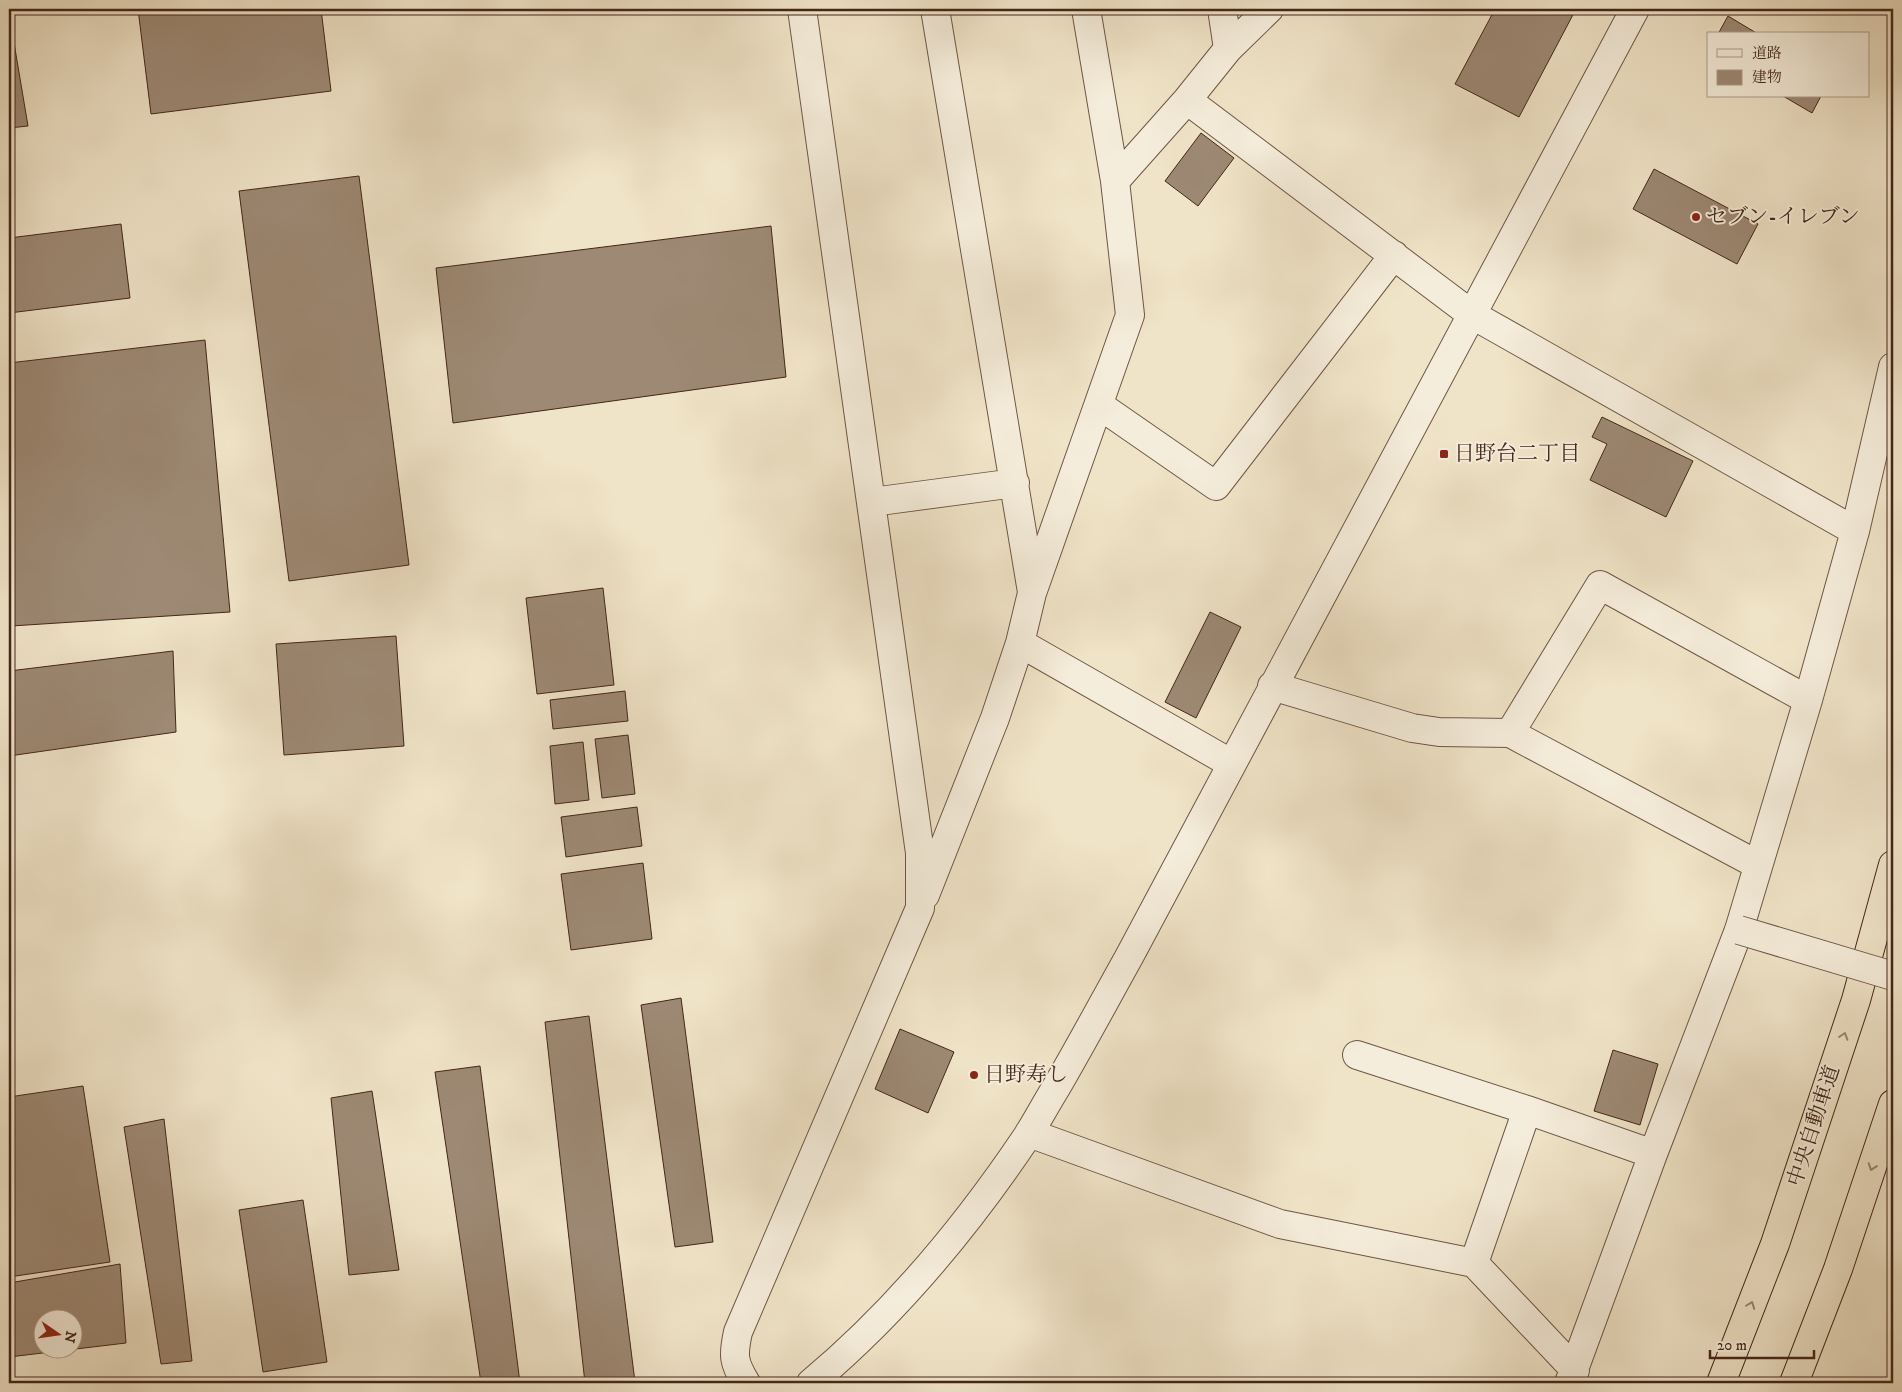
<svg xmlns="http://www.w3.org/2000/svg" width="1902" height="1392" font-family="'IM FELL DW Pica','Noto Serif JP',serif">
<rect width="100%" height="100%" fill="#f0e4c8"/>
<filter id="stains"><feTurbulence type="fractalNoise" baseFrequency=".004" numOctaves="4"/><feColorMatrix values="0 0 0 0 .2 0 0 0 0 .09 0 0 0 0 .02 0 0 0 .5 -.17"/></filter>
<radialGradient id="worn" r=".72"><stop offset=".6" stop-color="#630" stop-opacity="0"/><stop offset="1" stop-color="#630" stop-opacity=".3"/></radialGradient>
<path fill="#9d8974" stroke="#44261a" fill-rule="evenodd" d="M138,9H321L331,91L151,114Z
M1495,9H1576L1519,117L1455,84Z
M9,13L28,126L9,128Z
M1728,16L1758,34H1718Z
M1783,96H1821L1812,113Z
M1201,133L1234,158L1198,206L1165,181Z
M1654,169L1758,224L1737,264L1633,209Z
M359,176L409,565L289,581L239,191Z
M121,224L130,298L9,313V238Z
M771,226L786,377L453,423L436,268Z
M205,340L230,612L11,626L9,609V363Z
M1602,417L1693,461L1666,517L1590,480L1607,444L1592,437Z
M603,588L614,685L537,694L526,598Z
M1210,612L1241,627L1196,718L1165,702Z
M396,636L404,746L284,755L276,644Z
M173,651L176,732L9,756V671Z
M625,691L628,721L553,729L550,700Z
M628,735L635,794L602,798L595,739Z
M583,742L589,800L555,804L550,746Z
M637,807L642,846L566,857L561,817Z
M643,863L652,939L571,950L561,874Z
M681,998L713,1242L675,1247L641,1005Z
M589,1016L635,1382L630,1383H585L545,1022Z
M900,1029L954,1052L928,1113L875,1089Z
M1613,1050L1658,1064L1640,1125L1594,1111Z
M480,1066L520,1383H481L435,1072Z
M83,1086L110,1262L9,1277V1097Z
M372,1091L399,1270L349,1275L331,1098Z
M164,1119L192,1361L161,1364L124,1127Z
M303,1200L327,1362L263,1372L239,1210Z
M120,1264L126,1343L9,1357V1283ZM42,1320H72V1350H42Z"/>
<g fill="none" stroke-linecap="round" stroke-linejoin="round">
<g stroke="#6f5646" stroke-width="30">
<path id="minor" d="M935,9L1032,592
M1086,9L1115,181
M1222,9L1228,49
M1187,100L1471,314L1855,531
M1099,405L1216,486L1394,255
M872,502L1015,483
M1020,643L1232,764
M1272,686L1412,728L1439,732L1510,733L1758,865
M1510,733L1600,585L1808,700
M925,895L995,718L1020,643L1032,593L1130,315L1115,181L1187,100L1228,49L1269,9
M1357,1055L1527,1110L1653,1154
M1527,1110L1474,1263L1575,1370
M1029,1133L1280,1224L1474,1263
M746,1383C733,1362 733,1355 738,1332L920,908V853L802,9
M811,1383C895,1313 967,1226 1028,1135C1038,1119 1047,1102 1057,1086C1082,1043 1105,1000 1129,957L1635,9
M1569,1383L1653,1154L1739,930L1808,700L1855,531L1893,367"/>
</g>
<g stroke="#44261a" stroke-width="30">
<path id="highway" d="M1721,1383L1775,1244L1856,1000L1893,865
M1794,1383L1838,1269L1893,1104"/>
</g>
<use href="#minor" stroke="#f5eddb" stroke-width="28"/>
<use href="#highway" stroke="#f0e4c8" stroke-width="28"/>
<g stroke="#6f5646" stroke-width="30" stroke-linecap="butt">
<path id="minor-bridge" d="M1739,930L1893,976"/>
</g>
<use href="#minor-bridge" stroke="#f5eddb" stroke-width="28"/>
</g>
<defs><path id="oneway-chevron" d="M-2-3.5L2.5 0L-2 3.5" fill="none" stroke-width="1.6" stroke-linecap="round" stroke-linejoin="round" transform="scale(1.25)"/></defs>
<g stroke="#9a8571">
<use href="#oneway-chevron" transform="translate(1844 1036) rotate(-72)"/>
<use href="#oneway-chevron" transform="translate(1872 1167) rotate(109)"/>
<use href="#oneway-chevron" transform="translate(1751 1305) rotate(-69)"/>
</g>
<g fill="#8f2418" stroke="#f5eddb" stroke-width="2">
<circle cx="1696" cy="217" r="5"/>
<rect x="1439" y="449" width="10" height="10" rx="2.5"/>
<circle cx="974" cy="1075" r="5"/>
</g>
<g text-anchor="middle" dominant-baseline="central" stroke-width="4" stroke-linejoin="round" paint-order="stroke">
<g font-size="21" fill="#44261a" stroke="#f5eddb" text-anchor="start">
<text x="1706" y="217">セブン-イレブン</text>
<text x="1454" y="454">日野台二丁目</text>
<text x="984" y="1075">日野寿し</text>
</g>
<g font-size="21" fill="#44261a" stroke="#f5eddb">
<text transform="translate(1814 1126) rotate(-72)">中央自動車道</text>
</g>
</g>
<rect width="1902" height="1392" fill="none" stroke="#f0e4c8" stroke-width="30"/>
<rect x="10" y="10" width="1882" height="1372" fill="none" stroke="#44261a" stroke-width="2.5"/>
<rect x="15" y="15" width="1872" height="1362" fill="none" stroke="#44261a"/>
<rect x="1707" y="32" width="162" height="65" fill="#f5eddb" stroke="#ae9d8e"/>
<rect x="1717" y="49" width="25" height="8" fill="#f5eddb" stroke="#ae9d8e"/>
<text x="1752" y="58" font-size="15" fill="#44261a">道路</text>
<rect x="1717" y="70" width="25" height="15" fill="#9d8974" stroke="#ae9d8e"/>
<text x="1752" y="82" font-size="15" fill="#44261a">建物</text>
<g transform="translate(58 1334) rotate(103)"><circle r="24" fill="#f5eddb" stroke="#ae9d8e"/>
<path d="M0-4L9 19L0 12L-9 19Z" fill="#8f2418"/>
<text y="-8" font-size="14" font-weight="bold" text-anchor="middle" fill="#44261a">N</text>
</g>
<path d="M1710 1350v8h104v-8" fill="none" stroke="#44261a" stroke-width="2.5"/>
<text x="1717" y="1350" font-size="15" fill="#44261a" stroke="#f5eddb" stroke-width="4" paint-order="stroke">20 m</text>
<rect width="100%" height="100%" filter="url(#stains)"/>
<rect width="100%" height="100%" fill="url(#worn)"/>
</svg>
